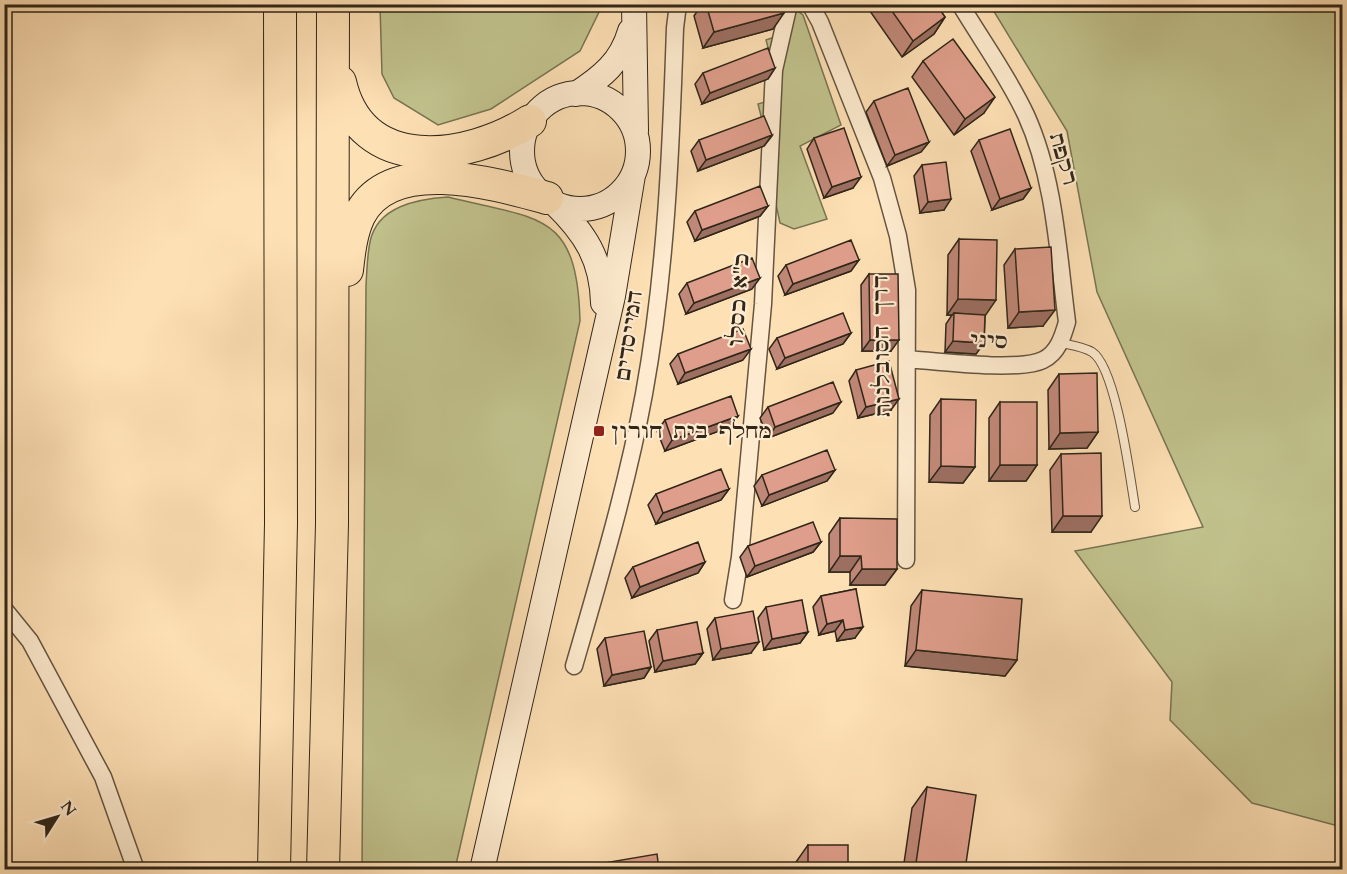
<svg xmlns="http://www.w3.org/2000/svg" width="1347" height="874" font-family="Cardo,'Frank Ruhl Libre',serif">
<rect width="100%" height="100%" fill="#fee0b5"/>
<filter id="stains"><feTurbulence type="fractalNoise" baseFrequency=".00333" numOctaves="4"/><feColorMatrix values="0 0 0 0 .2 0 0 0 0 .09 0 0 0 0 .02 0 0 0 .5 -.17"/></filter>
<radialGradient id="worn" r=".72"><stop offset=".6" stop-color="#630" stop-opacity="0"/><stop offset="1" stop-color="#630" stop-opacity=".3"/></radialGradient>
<path fill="#c1c28d" stroke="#787453" stroke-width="1.5" d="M600,5V10L580,51L491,109L438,125L394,98L382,74L380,5Z
M790,5L803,15L841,125L800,146L827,219L794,229L780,223L770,177L771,156L758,104L781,97L766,40L786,33Z
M990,5H1342V827L1252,803L1170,720L1172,682L1075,551L1203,527L1097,292L1067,131Z
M448,197C540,220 577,211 580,321L455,869H362L366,285C367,271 367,256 370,242C377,206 418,199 448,197Z"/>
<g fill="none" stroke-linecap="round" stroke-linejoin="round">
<g stroke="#645440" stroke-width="10">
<path id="lane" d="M1061,343C1070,345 1084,347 1092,352C1116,367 1130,477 1135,507"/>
</g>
<g stroke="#645440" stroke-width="19">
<path id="street" d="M810,4L820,22L882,178L898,236L907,290L906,560
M907,359C936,361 1019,372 1043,360C1058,353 1063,336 1067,322C1058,253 1055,179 1026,115C1008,76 982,41 960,4
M733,600L740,557L763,304L774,70L789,4
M4,609L30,641L103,777L136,870
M574,666C600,576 627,486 644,394C666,273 671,150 675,28L678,4"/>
</g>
<g stroke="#302619" stroke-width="26">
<path id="secondary" d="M634,4L636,131
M522 151a58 58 0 1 1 116 0a58 58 0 1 1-116 0Z
M576,94C602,77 621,62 630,31
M554,203C585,233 602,259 603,303
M482,870L613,296L633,175"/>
</g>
<g stroke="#302619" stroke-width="34">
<path id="highway" d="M340,82C361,176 467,161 530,121
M347,270C349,252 351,233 359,216C390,153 496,184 547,198
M274,870L281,523L280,4
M323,870L332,524L333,4"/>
</g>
<use href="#lane" stroke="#feebcf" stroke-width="8"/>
<use href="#street" stroke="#feebcf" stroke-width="16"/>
<use href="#secondary" stroke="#feebcf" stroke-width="24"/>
<use href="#highway" stroke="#fee0b5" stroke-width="32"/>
</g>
<path fill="#c08878" stroke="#302619" stroke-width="1.5" d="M702,4H782L773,29L703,48L694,16Z
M865,4H936L945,17L934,34L902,57Z
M923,61L984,113L954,135L912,77Z
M775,68L768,79L702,104L695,84L703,73Z
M874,101L929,142L921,152L887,166L866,112Z
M772,136L764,146L698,171L691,151L699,140Z
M814,138L853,188L824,198L807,149Z
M979,140L1031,188L1023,199L992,210L971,151Z
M922,165L944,210L920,213L914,176Z
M768,206L760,216L695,241L687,222L695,211Z
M959,239L985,316L984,343L976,354L945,352L946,324L952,315H947L948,255Z
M1015,249L1043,326L1008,328L1004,265Z
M786,265L851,271L785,295L778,276Z
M869,274L891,351H862L861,285Z
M687,283L752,289L686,314L679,294Z
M851,333L843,344L777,369L769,349L777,338Z
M678,354L743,360L678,384L670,364Z
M856,370L891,410L858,418L849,381Z
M1059,374L1098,432L1087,448L1049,449L1048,390Z
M941,399L975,467L963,483L929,482L930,415Z
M1000,402L1037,465L1026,481H989V418Z
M768,407L833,413L768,438L760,418Z
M738,416L730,427L665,451L657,431L665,420Z
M1061,454L1091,532H1052L1050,470Z
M835,470L827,481L762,506L754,486L762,475Z
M729,489L721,500L656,524L648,505L656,494Z
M840,518L897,569L885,585H850V572H829V534Z
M821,542L813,552L747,577L740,557L748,546Z
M705,562L698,573L632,598L625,578L633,567Z
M856,589L855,638L837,641L835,631L819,635L813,607L821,596Z
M922,590L1017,660L1005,676L905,666L911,606Z
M766,607L808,632L800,643L764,650L758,618Z
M715,618L751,653L713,660L707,629Z
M657,630L703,653L695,664L655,672L649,641Z
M605,638L651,667L644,678L604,686L597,649Z
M927,787L965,870H903L912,808Z
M808,845L848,870H796V862Z"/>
<path fill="#9c6f61" stroke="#302619" stroke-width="1.5" d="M784,13L773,29L703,48L714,32Z
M945,17L934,34L902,57L913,41Z
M775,68L768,79L702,104L710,93Z
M995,97L984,113L954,135L965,119Z
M772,135L764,146L698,171L706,160Z
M929,142L921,152L887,166L895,155Z
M861,177L853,188L824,198L832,187Z
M1031,188L1023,199L992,210L1000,199Z
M951,199L944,210L920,213L928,202Z
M768,206L760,216L695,241L702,230Z
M859,260L851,271L785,295L793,284Z
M760,278L752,289L686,314L694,303Z
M958,299L996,300L985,316L954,313L952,315H947Z
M1055,310L1043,326L1008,328L1019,312Z
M851,333L843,344L777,369L785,358Z
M870,340H899L891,351H862Z
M953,341L984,343L976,354L945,352Z
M751,349L743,360L678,384L685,373Z
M899,399L891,410L858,418L866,407Z
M841,402L833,413L768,438L775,427Z
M738,416L730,427L665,451L672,440Z
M1098,432L1087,448L1049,449L1060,433Z
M1000,465H1037L1026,481H989Z
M941,466L975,467L963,483L929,482Z
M835,470L827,481L762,506L769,495Z
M729,489L721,500L656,524L663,513Z
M1063,516H1102L1091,532H1052Z
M821,542L813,552L747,577L755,566Z
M840,556H861L850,572H829Z
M705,562L698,573L632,598L640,587Z
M862,569H897L885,585H850Z
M843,620L835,631L819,635L827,624Z
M863,627L855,638L837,641L845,630Z
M808,632L800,643L764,650L772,639Z
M759,642L751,653L713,660L721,649Z
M916,650L1017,660L1005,676L905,666Z
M703,653L695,664L655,672L663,661Z
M651,667L644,678L604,686L612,675Z"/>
<path fill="#df9e8b" stroke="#302619" stroke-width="1.5" d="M706,4H782L784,13L714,32Z
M887,4H936L945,17L913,41Z
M953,39L995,97L965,119L923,61Z
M768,48L775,68L710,93L703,73Z
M908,88L929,142L895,155L874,101Z
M764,116L772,135L706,160L699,140Z
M844,128L861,177L832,187L814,138Z
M1010,129L1031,188L1000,199L979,140Z
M946,162L951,199L928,202L922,165Z
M760,186L768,206L702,230L695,211Z
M959,239L997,240L996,300L958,299Z
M851,240L859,260L793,284L786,265Z
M1051,247L1055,310L1019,312L1015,249Z
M752,258L760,278L694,303L687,283Z
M869,274H898L899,340H870Z
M843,313L851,333L785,358L777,338Z
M954,313L985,315L984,343L953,341Z
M743,329L751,349L685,373L678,354Z
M889,361L899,399L866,407L856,370Z
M1097,373L1098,432L1060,433L1059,374Z
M833,382L841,402L775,427L768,407Z
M731,396L738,416L672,440L665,420Z
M941,399L976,400L975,467L941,466Z
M1000,402H1037V465H1000Z
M827,450L835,470L769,495L762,475Z
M1101,453L1102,516H1063L1061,454Z
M721,469L729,489L663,513L656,494Z
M840,518L897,519V569H862L861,556H840Z
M813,522L821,542L755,566L748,546Z
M698,542L705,562L640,587L633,567Z
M856,589L863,627L845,630L843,620L827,624L821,596Z
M922,590L1022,599L1017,660L916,650Z
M802,600L808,632L772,639L766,607Z
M753,611L759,642L721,649L715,618Z
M697,622L703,653L663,661L657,630Z
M644,631L651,667L612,675L605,638Z
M927,787L976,795L965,870H915Z
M808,845H848V870H808Z
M657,854L659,870H593L592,865Z"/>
<rect fill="#8f2418" stroke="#feebcf" stroke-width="2" x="593" y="425" width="12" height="12" rx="3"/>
<g text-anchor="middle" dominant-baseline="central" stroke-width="4.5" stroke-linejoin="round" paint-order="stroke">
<g font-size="21" fill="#302619" stroke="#feebcf">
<text transform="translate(1063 159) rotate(74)">רקפת</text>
<text transform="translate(739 300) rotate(-86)">כ"א כסלו</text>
<text transform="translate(629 336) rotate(-82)">המייסדים</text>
<text transform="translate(989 341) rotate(3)">סיני</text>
<text transform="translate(882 346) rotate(-91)">דרך הסובלנות</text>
</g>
<g font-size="21" fill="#302619" stroke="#feebcf" text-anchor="start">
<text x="611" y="431">מחלף בית חורון</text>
</g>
</g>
<rect width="1347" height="874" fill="none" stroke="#fee0b5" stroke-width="24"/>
<rect x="6" y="6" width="1335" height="862" fill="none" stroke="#302619" stroke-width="3"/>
<rect x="12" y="12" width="1323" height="850" fill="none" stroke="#302619" stroke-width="1.5"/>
<g transform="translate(57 817) rotate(53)" stroke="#feebcf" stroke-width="4.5" paint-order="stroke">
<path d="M0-4.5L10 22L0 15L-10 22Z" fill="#302619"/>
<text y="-9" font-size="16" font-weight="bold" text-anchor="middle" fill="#302619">N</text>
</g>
<rect width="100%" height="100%" filter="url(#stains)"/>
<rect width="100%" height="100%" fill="url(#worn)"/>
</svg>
